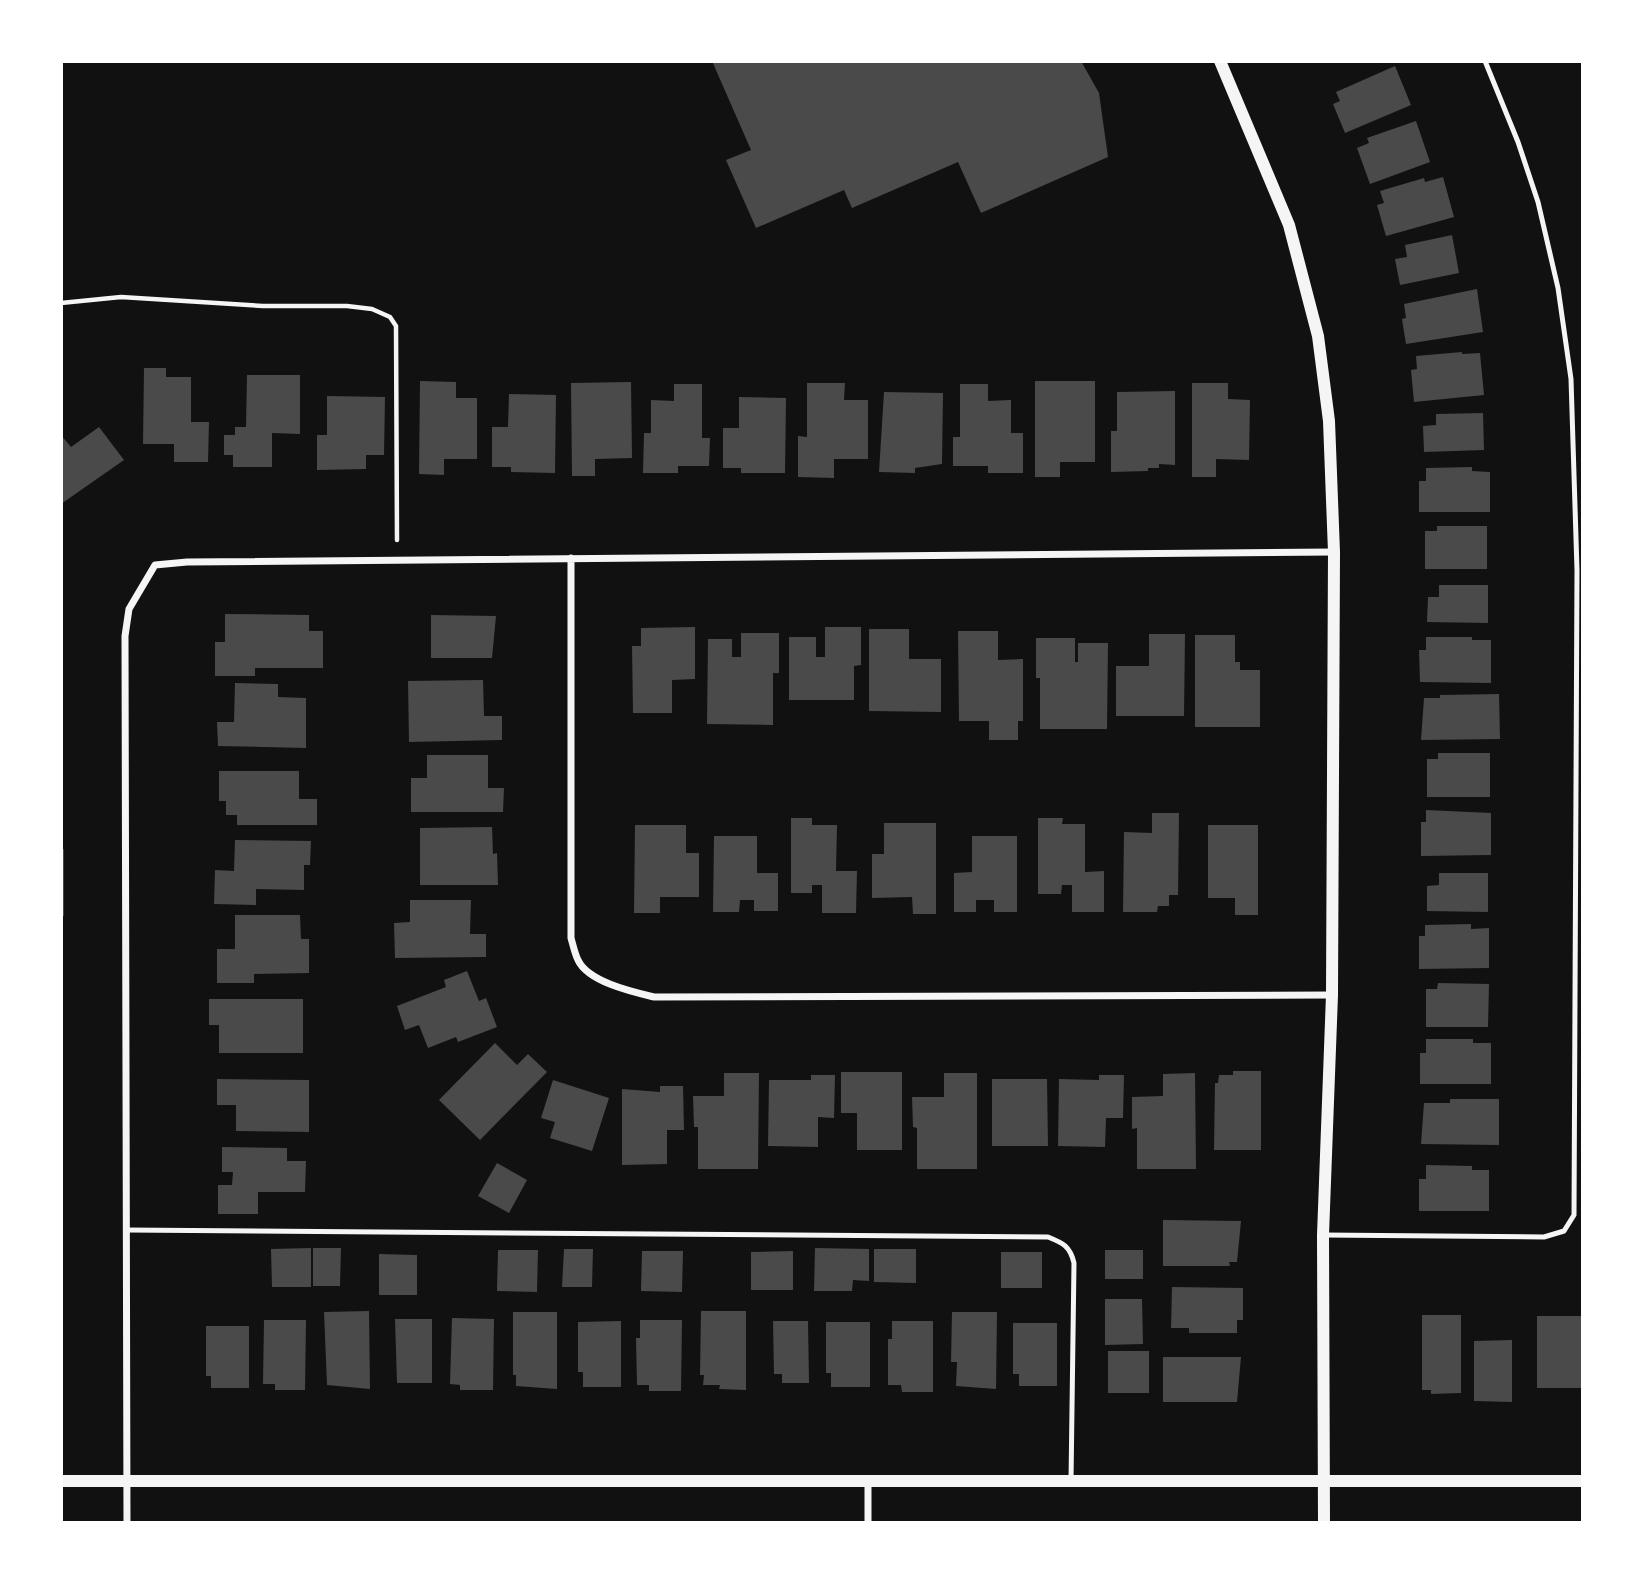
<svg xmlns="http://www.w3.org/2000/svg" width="1644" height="1584" font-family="'Varela Round',sans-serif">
<rect width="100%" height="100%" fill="#111"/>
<path fill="#4a4a4a" d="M712,61H1081L1099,93L1108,157L981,213L958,162L852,208L844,190L756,228L726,160L751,150Z
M1395,66L1411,105L1345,133L1333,104L1340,101L1336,92Z
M1416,121L1430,162L1370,184L1357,148L1369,143L1367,138Z
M1443,177L1454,217L1386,236L1377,205L1384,203L1380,191L1424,178L1425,182Z
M1452,235L1459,273L1400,285L1395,259L1407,257L1405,245Z
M1477,289L1483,332L1406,344L1402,319L1406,318L1404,304Z
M1462,352V354L1480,353L1484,395L1414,402L1411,370L1417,369L1416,356Z
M144,368H166V377H191V422H209L208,462H174V444H143Z
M247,375H300V434L272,433V467H233V455H224V435H235V427H246Z
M420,381L456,382V398H477V459H444V475L419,474Z
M1035,381H1095V462H1060V477H1035Z
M631,382L632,458L595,459V476H572L571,383Z
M807,383H845L844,400H868V459H834V478L798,477V436L807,437Z
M1192,383H1228V399L1250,400L1249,460L1216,459V477H1192Z
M674,384H702V438H710L709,466H678V473H643L644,433H651V400L674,401Z
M960,384H988V401L1011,400V433H1023V473H988V466H953V437H960Z
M1175,391V465L1159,464V468H1148V471L1111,472V431H1117V392Z
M884,392L943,393L942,464L915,468V473L879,472Z
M509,394L556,395L555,473L511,472V467H492V427H508Z
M327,396L385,397L384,455H366V469L317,470V435H327Z
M739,397L786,398L785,473H741V468H723V428H739Z
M1483,413L1484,450L1424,452L1423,426L1436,425V414Z
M99,427L124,460L61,504V435L71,447Z
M1472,467V471L1490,472V512H1419V481H1426V468Z
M1437,526H1487V569H1425V531H1437Z
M1439,585H1488V623L1427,622L1428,597H1439Z
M225,614L309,615V631H323V668H255V676H215V642H225Z
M431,615L496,616L492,658H431Z
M695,627V679L672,680V713H633L632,646H641V628Z
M825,627H861V665L854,666V700H789V637H816V657H825Z
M869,629H909V659H941V712L869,711Z
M958,631H998V660L1023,659V721H1018V740H989V721H959Z
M741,633H779V673H773V725L707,724L708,639H732V657H741Z
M1149,634H1185L1184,716H1116V666H1149Z
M1195,635H1235V662H1240V670H1260V727H1195Z
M1426,637H1472V640H1491V683L1420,682L1419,650H1426Z
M1036,638H1075V662H1078V643H1108L1107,729H1040V678H1036Z
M483,680L484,716H502V740L409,742L408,681Z
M235,683L278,684V697L306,698V748L218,746L217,722H234Z
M1499,694L1500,739L1421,740L1424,698H1440V695Z
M1438,753H1490V797H1427V759H1438Z
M427,755H488V788H504L503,812H411V778H427Z
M219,771H299V799H317V825H237V815H226V801H219Z
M1426,810L1491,813V855L1421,856V822H1426Z
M1152,813H1179L1178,895H1169V906H1158L1157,912H1123L1124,832L1152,833Z
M791,818H812V825H837L836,871H857L856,913H822V885H812V893H791Z
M1038,818H1063L1062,824H1085V872L1104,871V912H1072V885H1062L1061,894H1038Z
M884,823H936V914H913L912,897L872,898V854H884Z
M635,825H686V853H699V897H660V913H634Z
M1208,825H1258V915H1235V898H1208Z
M492,827L493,854L497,853L498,885H420V828Z
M714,836H757V873H778V911H754V900H740L739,912H713Z
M972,836H1017V912H994V900H976V912H954V873L972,872Z
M235,840L311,841L310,865H304V890L256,889V905L214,904L215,870L234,871Z
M61,849H64V916H61Z
M1439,873H1488V912L1427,911V886L1439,885Z
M410,900H471L470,934H486V957L395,958L394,923L410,922Z
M235,915H300L301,939H309V973L254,974V983H217V949H235Z
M1471,924V929L1489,928V968L1419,969V936H1425V925Z
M467,971L479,1001L486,998L497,1027L458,1042L456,1037L428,1048L419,1025L405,1030L397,1006L446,987L444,980Z
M1438,983L1489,984L1488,1027H1426V989H1437Z
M209,999H303V1053H219V1025H209Z
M1426,1039H1473V1043H1491V1084H1420V1053H1426Z
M495,1043L517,1065L528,1054L547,1072L480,1140L439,1100Z
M1233,1071H1261V1150H1214L1215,1083H1218L1219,1075H1233Z
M841,1072H902V1150H857V1113H841Z
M724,1073H759L758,1169H698V1127H694L693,1096H724Z
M944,1073H977V1169H917V1128L913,1127L912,1097H944Z
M1195,1073L1196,1169H1137V1128L1132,1129V1097L1163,1096V1074Z
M811,1075H835L834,1118L818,1117V1147L768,1146L769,1080H811Z
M1099,1075H1124L1123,1118H1106L1105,1147L1058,1146L1059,1079L1099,1080Z
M217,1079L309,1080V1132L236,1131V1105H217Z
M992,1079H1047L1048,1146H992Z
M553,1080L609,1098L592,1151L550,1138L555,1122L541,1118Z
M660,1086H683L684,1130H667V1164L622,1165V1089L660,1092Z
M1450,1099H1499V1145L1421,1144L1424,1103H1450Z
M222,1147L287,1148V1161H306L305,1192H258V1214H218V1185H232L233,1172H222Z
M497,1163L527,1180L509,1213L478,1196Z
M1426,1165L1472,1166V1170H1489V1211H1419V1179H1426Z
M1163,1220L1241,1221L1237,1262H1229L1230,1266H1163Z
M311,1248V1287H272L271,1249Z
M313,1248H341L340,1286H313Z
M815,1248L869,1249V1281L853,1280L852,1291H814Z
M564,1249H593L592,1287H562Z
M874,1249H916V1283L874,1282Z
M498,1250H538L537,1292L497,1291Z
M1105,1250H1143V1279H1105Z
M642,1251H683L682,1292L641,1291Z
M793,1251V1290H751V1252Z
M1001,1252H1042V1288H1001Z
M379,1254L417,1255V1295H379Z
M1172,1287L1243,1288V1320H1237V1333H1189V1328H1171Z
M1105,1299H1142L1143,1344L1105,1345Z
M369,1311L370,1389L327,1385L324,1312Z
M701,1311H746V1390L719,1389L720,1385H703L704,1375H700Z
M513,1312H557V1389L516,1386V1375H513Z
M952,1312H997L996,1389L956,1386L957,1362H951Z
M1422,1315H1461V1393L1431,1394V1390H1422Z
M1537,1316H1583V1388H1537Z
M452,1318L494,1319L493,1390H460V1385L450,1384Z
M395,1319H432V1383H397Z
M264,1320H306L305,1390H275V1384H263Z
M640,1320H682L681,1391H649V1385H637L636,1338H640Z
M621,1321V1387H583V1372H578V1322Z
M773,1321H808L809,1383H782V1374H774Z
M892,1321H933V1392H902L901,1385H888V1339H892Z
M826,1322H870V1387H831V1373H826Z
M1013,1323H1057V1386H1019V1374H1013Z
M206,1326H249V1388H211V1376H206Z
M1512,1340V1402L1474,1401V1341Z
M1108,1351H1149V1393H1108Z
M1163,1357H1241L1237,1402H1163Z"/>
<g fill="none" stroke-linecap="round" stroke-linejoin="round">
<path stroke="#f5f5f5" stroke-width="4.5" d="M61,303L121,297L263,306H347L372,309L390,317L396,326L397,540"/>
<path stroke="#f5f5f5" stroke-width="5" d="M126,1230L1048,1237C1063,1243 1070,1246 1074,1263L1071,1481
M1323,1235L1544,1237L1564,1231L1574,1215L1577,570L1571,379L1558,288L1538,202L1518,142L1485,61"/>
<path stroke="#f5f5f5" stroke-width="7" d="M571,558V938C573,945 575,954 578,960C588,982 633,992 654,997L1332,995
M868,1481V1523
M127,1523L125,636L129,609L155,565L187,562L1334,552"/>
<path stroke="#f5f5f5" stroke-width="12" d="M1220,61L1289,225L1318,336L1329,421L1334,552L1332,995L1323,1235L1324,1523
M61,1481H1583"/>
</g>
<rect width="1644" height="1584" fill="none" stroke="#ffffff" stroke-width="126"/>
</svg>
